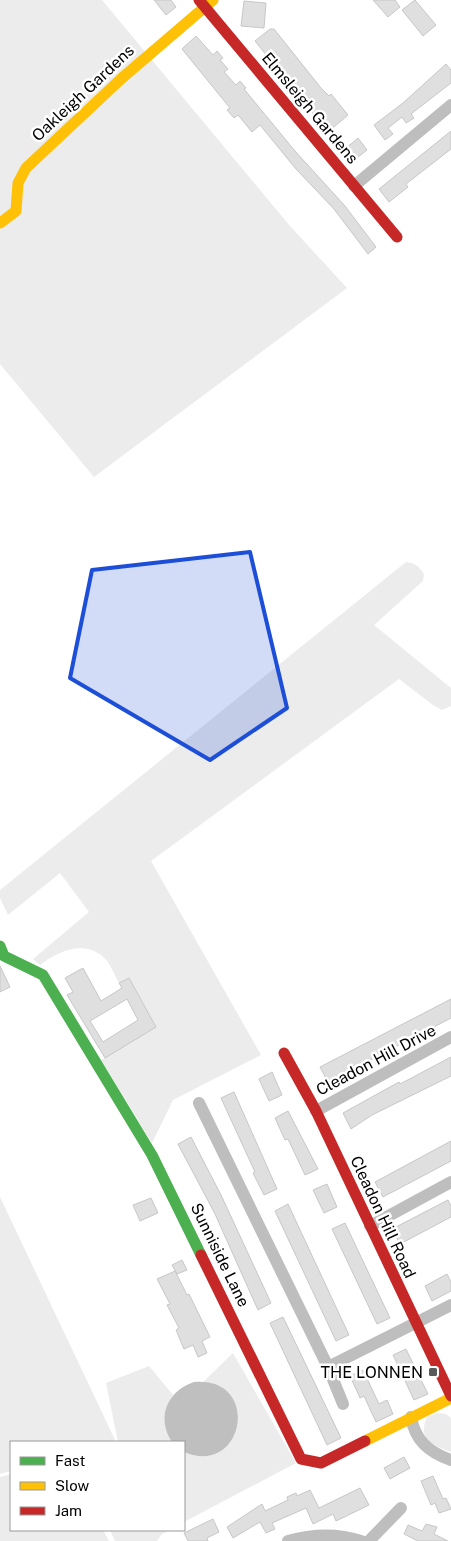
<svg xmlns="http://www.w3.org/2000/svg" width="451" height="1541" font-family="'Public Sans',sans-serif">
<rect width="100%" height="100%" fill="#fff"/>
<path fill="#ececec" d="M0,0H102L290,226L347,288L94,477L0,364Z
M406,562C415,563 419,566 424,574L423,581L374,625L451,688V706L442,710L433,705L399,679L151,861L261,1055L173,1100L152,1143L101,1060L155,1027L129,978L119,983C114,974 110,962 102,956C82,940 57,952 40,965L33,959L89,912L60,873L8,915L0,898V890Z
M0,1197L116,1442H11V1471L0,1474Z
M233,1353L296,1463L184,1522V1452C240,1476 262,1389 203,1382Z
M149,1366L173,1395C166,1406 164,1430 172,1442H118L106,1383Z
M437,1413L446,1414L451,1418V1452C432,1445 417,1440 427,1417Z
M11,1474V1530H103L109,1541H0V1477Z
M110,1530H170L162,1534L157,1541H115Z"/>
<path fill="#bfbfbf" d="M194,1382C262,1376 245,1478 184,1452V1442H172C156,1418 167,1391 194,1382Z"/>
<path fill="#dfdfdf" stroke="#c7c7c7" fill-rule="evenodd" d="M154,0H171L176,7L166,15Z
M373,0H395L400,7L388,17Z
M415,0L436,25L423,36L402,10Z
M244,1L266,3L264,28L241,26Z
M270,29H274L321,88L329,96L331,94L348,115L328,132L255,41Z
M196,36L213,55L217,51L223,58L220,60L228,69L224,72L236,85L240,81L246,88L244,89L295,151L345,206L376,247L368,254L334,209L296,169L260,125L252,132L238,115L234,118L227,110L230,108L182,49Z
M446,64L451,70V83L411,114L414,118L406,123L402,117L388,128L393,134L385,140L374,125L403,103Z
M451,131V149L406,184L408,187L389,202L379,189Z
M358,138L367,150L353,161L344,150Z
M0,966L10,987L0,992Z
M83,968L101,1001L122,988L119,983L129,978L156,1027L105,1058L67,995L73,992L65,978ZM127,999L138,1020L103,1042L90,1021Z
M451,999V1018L328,1082L320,1067Z
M451,1057V1076L372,1115L351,1129L343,1113L399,1082L400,1084Z
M272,1072L282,1095L269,1101L259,1079Z
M234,1092L277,1189L264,1195L253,1173L255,1172L221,1098Z
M288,1111L318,1169L305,1175L288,1139L285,1140L275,1118Z
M191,1137L221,1195L271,1303L258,1310L215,1214L178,1144Z
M451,1141V1161L383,1197L375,1182Z
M327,1184L337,1207L324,1213L313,1190Z
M151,1198L158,1213L140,1221L133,1205Z
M448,1200L451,1206V1217L400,1244L392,1229Z
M288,1204L349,1335L336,1341L275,1211Z
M345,1223L390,1318L377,1324L332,1229Z
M182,1260L187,1270L177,1274L172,1265Z
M175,1271L187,1295L189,1294L210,1337L202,1341L207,1353L198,1357L193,1345L184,1349L176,1330L179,1328L167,1305L170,1304L157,1279Z
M447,1274L451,1282V1291L432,1301L425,1286Z
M283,1317L341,1438L327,1445L270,1323Z
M406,1349L428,1394L414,1400L393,1355Z
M363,1370L379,1404L387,1400L393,1414L376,1422L364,1396L360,1398L350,1376Z
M404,1457L410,1468L390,1479L384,1468Z
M433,1476L443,1499L446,1498L451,1509L439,1513L435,1503L431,1505L421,1481Z
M360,1488L369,1505L336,1521L333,1514L313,1524L306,1508L272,1523L275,1529L266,1533L260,1522L233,1538L227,1527L262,1504L265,1511L288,1500L287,1497L296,1493L297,1496L310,1490L319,1508Z
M213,1519L219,1532L207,1538L208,1541H188L184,1533Z
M426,1524L437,1527L434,1534L448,1541H418L404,1534L408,1525L422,1531Z"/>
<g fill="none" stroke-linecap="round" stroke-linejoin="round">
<path stroke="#bebebe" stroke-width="12" d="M354,186L451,105
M199,1103L328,1367L451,1305
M316,1111L451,1037
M370,1226L451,1182
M328,1367L343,1404
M411,1417C415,1440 428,1452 451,1460
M288,1541C313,1534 336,1533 361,1541
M369,1541L401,1508"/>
<path stroke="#4caf50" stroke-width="11" d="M0,946L4,956L43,975L152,1155L201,1255"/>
<path stroke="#ffc107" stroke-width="11" d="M0,223L16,211L18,183L26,168L122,78L213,0
M365,1441L451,1398"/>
<path stroke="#c62828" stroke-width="11" d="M199,0L397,237
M284,1053L316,1111L451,1396
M201,1255L301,1459L321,1463L365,1441"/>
</g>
<path fill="#1d4ed8" fill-opacity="0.2" stroke="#1d4ed8" stroke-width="4" stroke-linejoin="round" d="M250,552L287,708L210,760L70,678L92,570Z"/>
<rect fill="#595959" stroke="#fff" stroke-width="2" x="428" y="1367" width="10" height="10" rx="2.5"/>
<g text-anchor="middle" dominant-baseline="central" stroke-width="5" stroke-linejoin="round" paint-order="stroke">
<g font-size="16" fill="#000" stroke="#fff">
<text transform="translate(83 93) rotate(-43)">Oakleigh Gardens</text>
<text transform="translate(310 108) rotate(50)">Elmsleigh Gardens</text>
<text transform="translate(376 1060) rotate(-28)">Cleadon Hill Drive</text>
<text transform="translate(383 1217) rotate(65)">Cleadon Hill Road</text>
<text transform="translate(220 1255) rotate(64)">Sunniside Lane</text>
</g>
<g font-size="16" fill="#000" stroke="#fff" text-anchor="end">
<text x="423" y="1372">THE LONNEN</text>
</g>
</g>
<rect x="10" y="1441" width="175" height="90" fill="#ffffff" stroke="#999999"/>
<rect x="20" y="1457" width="25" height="8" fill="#4caf50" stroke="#999999"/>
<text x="55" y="1466" font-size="15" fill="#000000">Fast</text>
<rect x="20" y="1482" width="25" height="8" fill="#ffc107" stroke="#999999"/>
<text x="55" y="1491" font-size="15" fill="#000000">Slow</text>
<rect x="20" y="1507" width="25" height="8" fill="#c62828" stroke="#999999"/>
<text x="55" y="1516" font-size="15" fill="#000000">Jam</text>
</svg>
